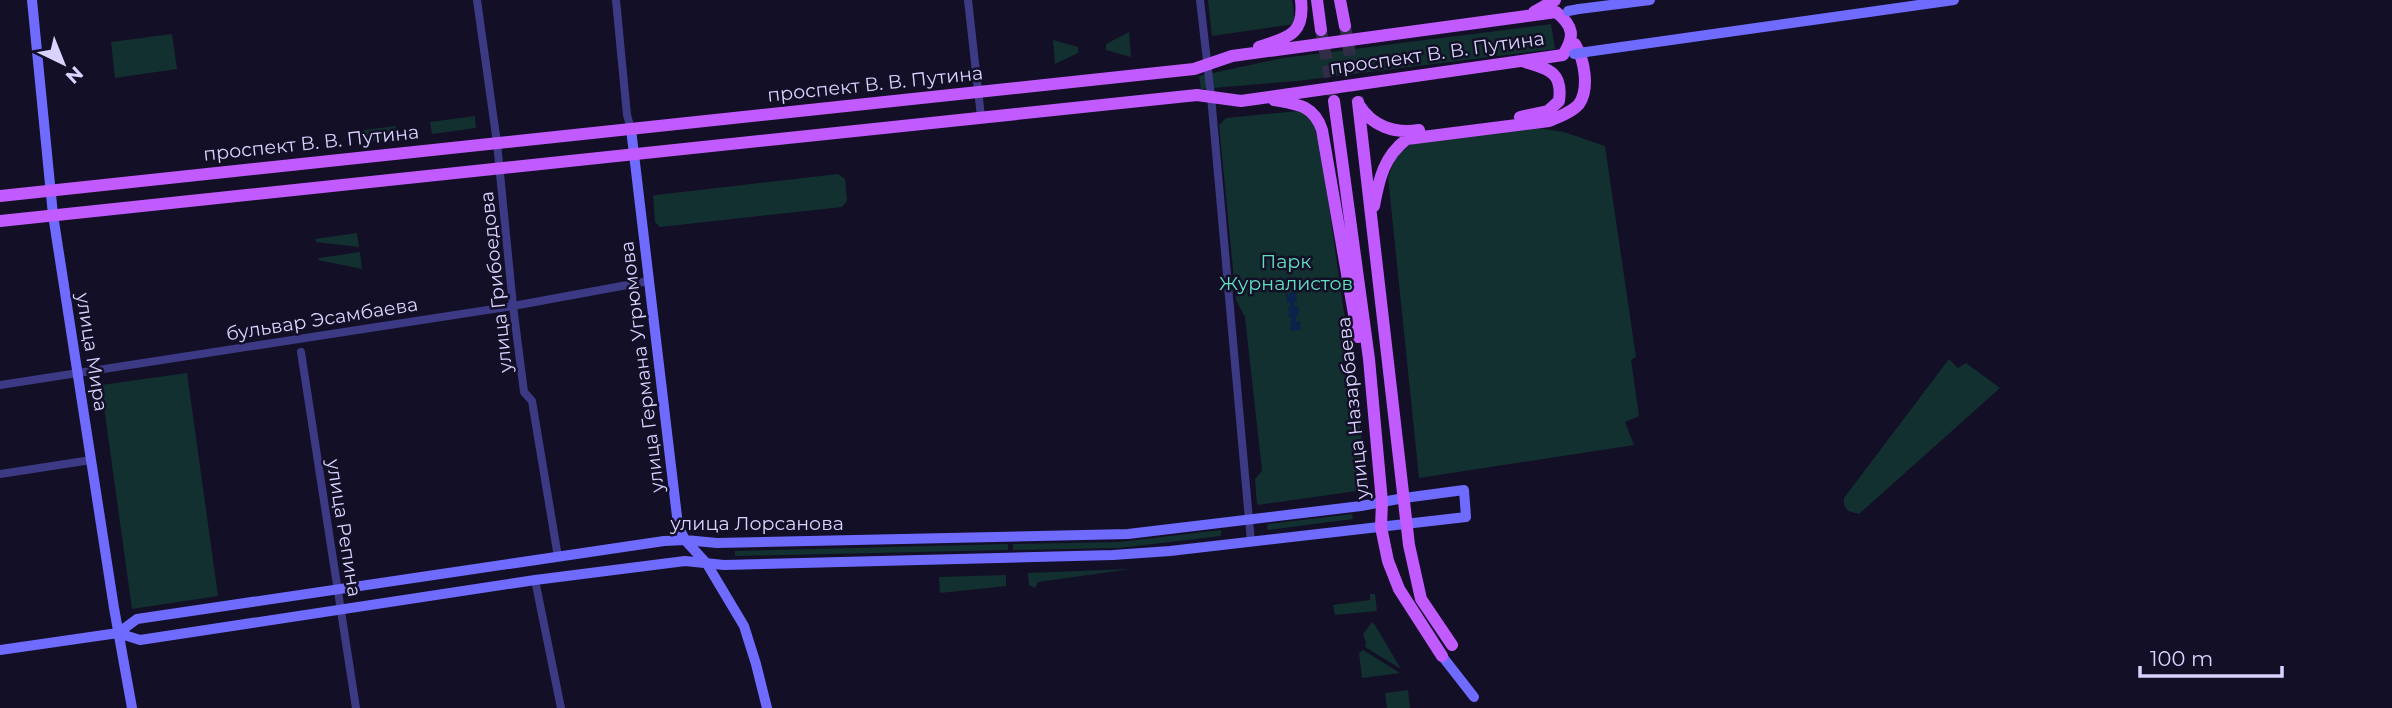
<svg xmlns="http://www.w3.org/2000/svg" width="2392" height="708" font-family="Montserrat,sans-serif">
<rect width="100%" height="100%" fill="#130f26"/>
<path fill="#12302f" d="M1208,0H1292L1295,24L1212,36Z
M1551,24L1555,49L1297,81L1201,89L1199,76L1283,58Z
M1129,32L1131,57L1106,50V44Z
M172,34L177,69L115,78L111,42Z
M1053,40L1078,47V53L1055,64Z
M1309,110L1313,114L1316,135L1320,142L1368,484L1364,490L1257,505L1255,479L1262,471L1245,317L1236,300L1219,125L1226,118Z
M475,116L476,128L432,134L430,122Z
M396,126L397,138L366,142L364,130Z
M1530,127L1564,132L1605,146L1636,357L1631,360L1639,416L1625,422L1634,445L1419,478L1388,177L1397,154L1414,143Z
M838,174L845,179L847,201L842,207L660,227L655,222L653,196L656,195Z
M357,233L359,247L316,242L315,239Z
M360,252L362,269L318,260L319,258Z
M1949,359L1958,368L1966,363L2000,388L1859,514L1848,511L1844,505V498Z
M187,373L218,596L132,609L101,385Z
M1352,514L1353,519L1268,530L1267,528L1268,524Z
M1221,530V536L1119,548L1013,550V544L1119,542Z
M1008,544V550L735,556V551Z
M1131,569L1038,582L1035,588L1029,585L1028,573Z
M1006,575V586L940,593L939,577Z
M1370,594H1375L1377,611L1335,615L1333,605L1370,600Z
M1372,622L1375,625L1401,669L1365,647L1366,642L1363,634Z
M1363,650L1400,673L1362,678L1359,653Z
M1408,690L1410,708H1387L1385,693Z"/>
<path fill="#0c2248" d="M1296,292L1297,302H1294L1295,306H1298L1299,316L1296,317V321H1300L1301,330L1291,331L1290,322H1292V318H1289L1288,307H1290V303H1287L1286,294Z"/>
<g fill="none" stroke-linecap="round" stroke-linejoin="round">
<path stroke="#312d47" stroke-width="12" stroke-dasharray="12 6" stroke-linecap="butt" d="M1345,26L1358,102
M1321,30L1334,99"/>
<path stroke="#3d3a85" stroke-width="8" d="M477,0L497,143L513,306L524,392L532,401L558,557
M616,0L627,115L631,129
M968,0L981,117
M1200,0L1211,96L1251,542
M301,352L356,708
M0,385L513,306L649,281
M0,474L91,460
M535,580L561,708"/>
<path stroke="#6f6bff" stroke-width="10" d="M32,0L53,215L114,608L132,708
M1579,9L1650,0
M1586,52L1954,0
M631,129L678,525L685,540L707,564L744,626L756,664L767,708
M0,650L118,633L140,640L535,580L685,561L724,565L1113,555L1170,551L1466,517L1464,490L1404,498L1361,506L1128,534L717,543L685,540L664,541L137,619L118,633
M1442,656L1474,697"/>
<path stroke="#c25bff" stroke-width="12" d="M1317,0L1321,30
M1340,0L1345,26
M1534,12L1555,0
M1259,47C1288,37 1305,35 1301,0
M1274,100C1297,104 1314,105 1322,130L1358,337
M1334,101L1369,359L1382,502L1381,527L1388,561L1399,589L1442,656
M1358,102L1409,545L1421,599L1452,645
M1359,105C1372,126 1394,134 1419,130
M1520,117L1548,111L1559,101C1563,72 1549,69 1525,62
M0,196L1194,69L1232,56L1556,12C1574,26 1575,37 1563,55L1241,101L1197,95L0,221
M1374,206C1379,179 1384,156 1407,139L1549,121C1559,117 1572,112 1579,104C1590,88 1584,59 1575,44"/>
<path stroke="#6f6bff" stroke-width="10" d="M1568,11L1579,9
M1574,54L1586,52"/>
</g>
<g text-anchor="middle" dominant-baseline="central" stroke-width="5" stroke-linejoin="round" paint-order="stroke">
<g font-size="19" fill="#d9d4ff" stroke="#130f26">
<text transform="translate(1437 53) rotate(-8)">проспект В. В. Путина</text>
<text transform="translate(875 84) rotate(-6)">проспект В. В. Путина</text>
<text transform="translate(311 143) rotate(-6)">проспект В. В. Путина</text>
<text transform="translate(496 282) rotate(-96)">улица Грибоедова</text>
<text transform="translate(322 319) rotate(-9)">бульвар Эсамбаева</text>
<text transform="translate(92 352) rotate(81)">улица Мира</text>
<text transform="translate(642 367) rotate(-97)">улица Германа Угрюмова</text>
<text transform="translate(1353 408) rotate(-96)">улица Назарбаева</text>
<text x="757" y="523">улица Лорсанова</text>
<text transform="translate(344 528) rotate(81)">улица Репина</text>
</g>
<g font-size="19" fill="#5fe0c0" stroke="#130f26">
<text x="1286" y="261">Парк<tspan x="1286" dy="22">Журналистов</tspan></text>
</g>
</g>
<g transform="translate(63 63) rotate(137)" stroke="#130f26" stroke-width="5" paint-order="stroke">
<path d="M0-5L12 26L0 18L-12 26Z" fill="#d9d4ff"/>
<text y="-10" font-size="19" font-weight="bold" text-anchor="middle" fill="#d9d4ff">N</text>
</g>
<path d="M2140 666v10h142v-10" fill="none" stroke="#d9d4ff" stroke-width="3.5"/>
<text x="2150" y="666" font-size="21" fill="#d9d4ff" stroke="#130f26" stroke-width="5" paint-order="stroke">100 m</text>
</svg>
